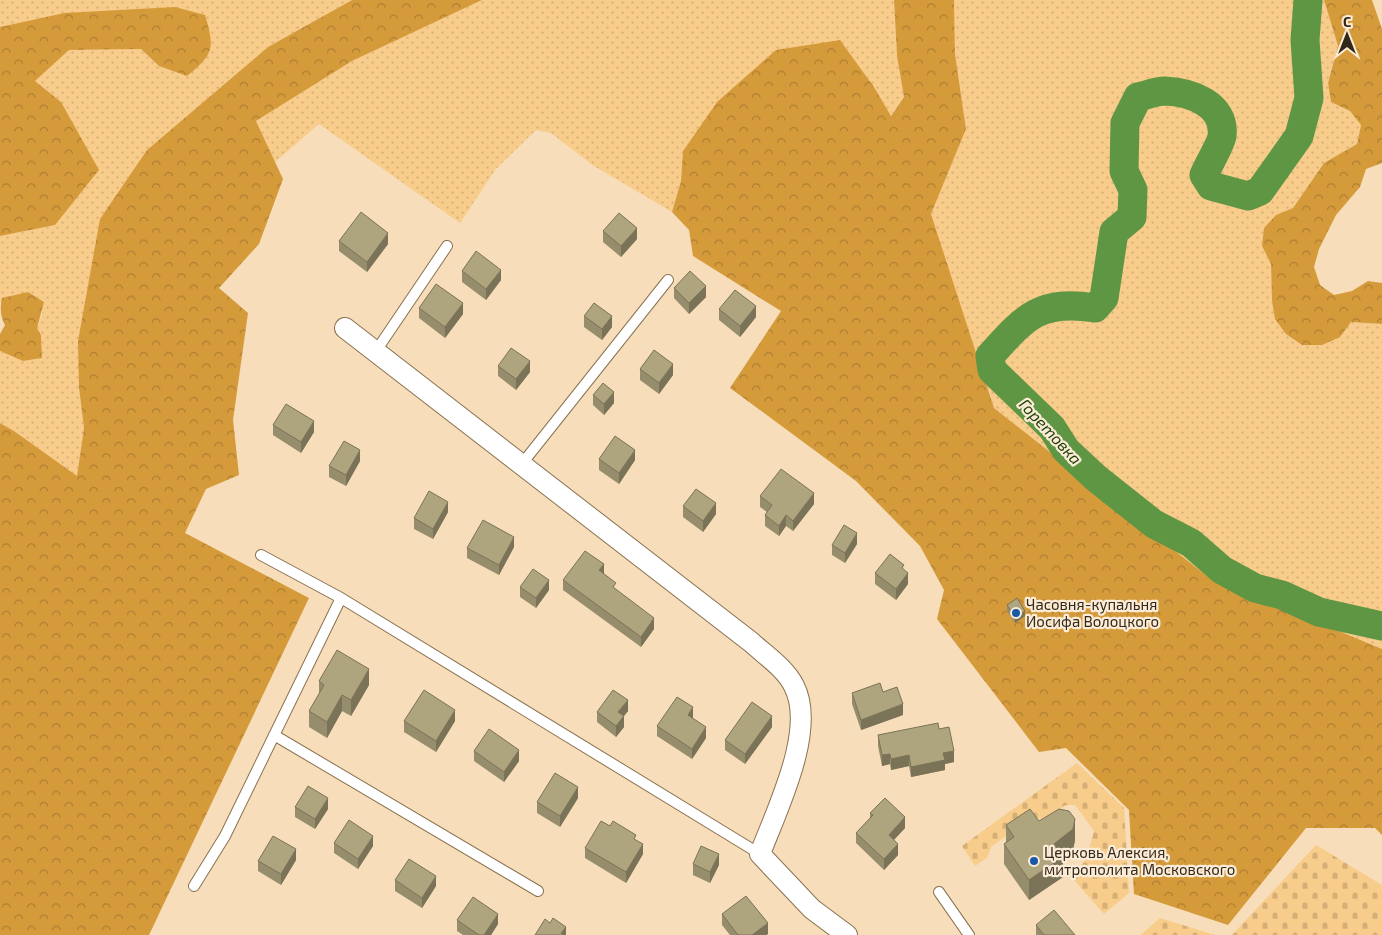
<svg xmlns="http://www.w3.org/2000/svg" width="1382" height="935" font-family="'Exo 2',sans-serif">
<defs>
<pattern id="grass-dots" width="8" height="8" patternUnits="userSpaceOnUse" patternTransform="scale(1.25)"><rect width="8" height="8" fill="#f8cc8a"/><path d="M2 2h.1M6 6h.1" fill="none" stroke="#d5af76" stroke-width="1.8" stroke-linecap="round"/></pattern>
<pattern id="forest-crowns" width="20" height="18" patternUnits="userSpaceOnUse" patternTransform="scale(1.25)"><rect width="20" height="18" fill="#d59b3b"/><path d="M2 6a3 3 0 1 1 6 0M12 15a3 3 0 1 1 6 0" fill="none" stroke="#ad7e31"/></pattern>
<pattern id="cemetery-stones" width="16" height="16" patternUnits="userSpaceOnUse" patternTransform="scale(1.25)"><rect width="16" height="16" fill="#f8cc8a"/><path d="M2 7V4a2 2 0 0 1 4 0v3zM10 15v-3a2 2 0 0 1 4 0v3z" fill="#d5af76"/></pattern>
</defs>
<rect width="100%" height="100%" fill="#f7ddb9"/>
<path fill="url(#grass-dots)" d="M0,0H352L268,47L147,150L101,219L79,388L84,428L77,477L14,431L0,423V351L23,361L42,358L41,335L37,328L43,311L0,302V236L55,225L61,103L35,81L69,50L141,49L159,66L204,62L64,13L0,27Z
M482,0H894L897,56L904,97L890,116L874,87L840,41L717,102L683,151L681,181L672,212L594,166L551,133L536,130L495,170L460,223L319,124L275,162L256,121L352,61Z
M954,0H1324L1338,46L1328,83L1331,102L1350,111L1361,125L1357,144L1324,163L1293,208L1276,215L1262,246L1271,264L1272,301L1286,334L1302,345H1322L1351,322L1382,324V649L1207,576L994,408L931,214L966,129L955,54Z"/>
<path fill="url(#forest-crowns)" d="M352,0H482L352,61L256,121L283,179L259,244L219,288L248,313L233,420L239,475L206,489L185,533L309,598L149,935H0V423L14,431L77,476L84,428L79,388L78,341L100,219L147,150L268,47Z
M894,0H954L955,54L966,129L931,214L994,408L1207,576L1382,649V835L1375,828H1306L1228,925L1134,894L1129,810L1066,748L1039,752L937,619L944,590L920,546L856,481L730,388L781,311L693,256L689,230L672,212L681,181L683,151L717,102L776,50L840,40L874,87L891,116L904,97L897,56Z
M1324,0H1372L1382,29V163L1366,169L1360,187L1336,215L1319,249L1314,267L1320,285L1334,295L1352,291L1368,281L1382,283V324L1351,322L1340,337L1322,345H1302L1286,334L1275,319L1272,301L1271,264L1262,246L1264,228L1276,215L1293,208L1324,163L1357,144L1361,125L1350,111L1331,102L1328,83L1338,46Z
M175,7L205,15C215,48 214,54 187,76L159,66L141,49L69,50L35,81L61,102L99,170L55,225L0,236V27L64,13Z
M28,292L44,302L37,328L41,335L42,358L23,361L0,351V334L5,325C0,316 0,307 2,298Z"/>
<path fill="url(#cemetery-stones)" d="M1077,763L1124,808L1129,893L1104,914L1073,879L1087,856L1094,831L1075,805H1066L1045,818L1029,819L991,847L987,858L975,866L962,846Z
M1316,845L1382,885V935H1232Z
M1160,918L1215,935H1141Z"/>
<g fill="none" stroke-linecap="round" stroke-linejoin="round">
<path stroke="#5f9643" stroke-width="29" d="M1308,0L1305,40L1309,98L1299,136L1260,191L1248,196L1211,186L1204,175C1208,165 1221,144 1222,136C1226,104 1190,92 1165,91C1156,91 1147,95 1138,97L1125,123L1124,171L1133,190L1132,217L1114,232L1104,298L1095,308C1040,299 1025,317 990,356L992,370L1052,428L1066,450L1096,478L1154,524L1191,543L1222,570L1255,588L1282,595L1319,612L1382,626"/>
<g stroke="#897251" stroke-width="12">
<path id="service" d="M376,351L447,246
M521,465L668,280
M261,555L341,598L760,854
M274,735L538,891
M194,886L225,836L341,598
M939,892L969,935"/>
</g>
<g stroke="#897251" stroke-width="22">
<path id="minor" d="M345,328L751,642C765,655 785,668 794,686C817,730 776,811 760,854L812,909L847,935"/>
</g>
<use href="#service" stroke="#fff" stroke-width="10"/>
<use href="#minor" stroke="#fff" stroke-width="20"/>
</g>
<path fill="#968d6c" d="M603,231L637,239L621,257L603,242Z
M339,241L388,244L367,272L339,251Z
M462,271L501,280L486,300L462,282Z
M674,288L706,297L689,314L674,298Z
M419,308L463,314L445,338L419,318Z
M719,309L756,317L740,337L719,320Z
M584,316L612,327L602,340L584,327Z
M498,366L530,372L516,390L498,376Z
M640,369L673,375L659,394L640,380Z
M593,395L614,403L604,415L593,405Z
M273,425L314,432L301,453L273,435Z
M599,459L635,460L619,484L599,470Z
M360,461L346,486L329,477V466Z
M760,496L814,504L793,531L786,526L779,536L765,526V515L767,512L760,507Z
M683,506L716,514L703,532L683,517Z
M448,512L433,539L414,529V518Z
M857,544L845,563L832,555V545Z
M514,547L499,575L467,558V548Z
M904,570L908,584L896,600L875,584V573Z
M604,574L616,590L654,629L641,647L563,590V580Z
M520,587L549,590L536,608L520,597Z
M1007,605L1025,616L1015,623L1007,611Z
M319,681L369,685L351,716L342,711L327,738L309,727V711L319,694Z
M883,692L903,715L861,730L852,704V693Z
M628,711L624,716V727L616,737L597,722V712Z
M693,718L706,738L692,759L657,736V726Z
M404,721H455L436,752L404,732Z
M772,727L745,764L725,750V740Z
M939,729L954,762L945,764V770L911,777L909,766L891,770L890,764L882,766L878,746V735Z
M474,751L519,761L504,782L474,761Z
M578,798L560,827L537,813V802Z
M295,807L328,809L315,829L295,817Z
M870,813L905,828L894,840L898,855L884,870L856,843V833L870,818Z
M1039,821L1075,840L1073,850L1063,858V877L1029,900L1004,864V844L1006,842V825Z
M610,826L636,840L643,854L626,883L585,858V848Z
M334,843L373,846L358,869L334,853Z
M296,860L281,885L258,871V861Z
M693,864L719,865L710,883L693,875Z
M395,880L436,886L422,908L395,891Z
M722,914L768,934L766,935H730L722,925Z
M457,920L498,924L491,935H463L457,931Z
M1036,925L1075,935H1036Z"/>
<path fill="#7a7358" d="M637,228V239L621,257V246Z
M388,233V244L367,272V262Z
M501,270V280L486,300V289Z
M706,286V297L689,314V303Z
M463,303V314L445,338V327Z
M756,306V317L740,337V326Z
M612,316V327L602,340V329Z
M530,361V372L516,390V379Z
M673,364V375L659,394V383Z
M614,392V403L604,415V404Z
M314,421V432L301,453V442Z
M360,450V461L346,486V475Z
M635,450V460L619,484V473Z
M814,493V504L793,531V521Z
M448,502V512L433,539V529Z
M716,503V514L703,532V521Z
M786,515V526L779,536V526Z
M857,533V544L845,563V553Z
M514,537V547L499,575V565Z
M604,564V575L599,570Z
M908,573V584L896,600V589Z
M549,580V590L536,608V598Z
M1025,611V616L1015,623V618Z
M654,618V629L641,647V637Z
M369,669V685L351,716V700Z
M342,695V711L327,738V722Z
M628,700V711L618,723V712Z
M903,704V715L861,730V720Z
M693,707V718L688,726V715Z
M455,710V721L436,752V741Z
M624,716V727L616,737V726Z
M772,716V727L745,764V754Z
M706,727V738L692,759V749Z
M519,750V761L504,782V772Z
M954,751V762L945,764V770L911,777V767L943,753Z
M890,754V764L882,766V755Z
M909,755V766L891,770V759Z
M578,787V798L560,827V816Z
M328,798V809L315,829V819Z
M905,817V828L889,845V835Z
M1075,819V840L1073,850L1063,858V877L1029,900V880L1054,844Z
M373,836V846L358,869V859Z
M643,844V854L626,883V872Z
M898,844V855L884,870V859Z
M296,849V860L281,885V874Z
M719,854V865L710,883V872Z
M436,876V886L422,908V898Z
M498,914V924L491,935H484Z
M768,923V934L766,935H752Z
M566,927V935H561V933Z"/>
<path fill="#aea47d" stroke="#7a7358" d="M361,212L388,233L367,262L339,241Z
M619,213L637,228L621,246L603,231Z
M476,251L501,270L486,289L462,271Z
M690,271L706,286L689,303L674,288Z
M436,284L463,303L445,327L419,308Z
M735,290L756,306L740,326L719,309Z
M594,303L612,316L602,329L584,316Z
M511,348L530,361L516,379L498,366Z
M654,350L673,364L659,383L640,369Z
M603,383L614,392L604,404L593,395Z
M286,404L314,421L301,442L273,425Z
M615,436L635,450L619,473L599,459Z
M344,441L360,450L346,475L329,466Z
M781,469L814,493L793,521L786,515L779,526L765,515L772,505L760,496Z
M696,489L716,503L703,521L683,506Z
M429,491L448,502L433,529L414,518Z
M483,520L514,537L499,565L467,548Z
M844,525L857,533L845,553L832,545Z
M585,551L604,564L599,570L616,583L613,587L654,618L641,637L563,580Z
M890,554L904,565L902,568L908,573L896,589L875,573Z
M533,569L549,580L536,598L520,587Z
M1017,598L1025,611L1015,618L1007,605Z
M337,650L369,669L351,700L342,695L327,722L309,711L324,685L319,681Z
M880,683L883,692L897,687L903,704L861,720L852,693Z
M424,690L455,710L436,741L404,721Z
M613,690L628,700L618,712L624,716L616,726L597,712Z
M677,697L693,707L688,715L706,727L692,749L657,726Z
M752,702L772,716L745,754L725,740Z
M938,723L939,729L949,727L954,751L943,753L945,760L911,767L909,755L891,759L890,754L882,755L878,735Z
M489,729L519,750L504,772L474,751Z
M555,773L578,787L560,816L537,802Z
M308,786L328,798L315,819L295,807Z
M885,798L905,817L889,835L898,844L884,859L856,833L873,815L870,813Z
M1030,809L1039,821L1059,809L1069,811L1075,819L1073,829L1054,844L1063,857L1029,880L1004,844L1014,837L1006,825Z
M349,820L373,836L358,859L334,843Z
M601,821L610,826L613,821L636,835L634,839L643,844L626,872L585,848Z
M273,836L296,849L281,874L258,861Z
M701,846L719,854L710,872L693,864Z
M409,859L436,876L422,898L395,880Z
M746,896L768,923L752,935H738L722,914Z
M473,897L498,914L484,935H479L457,920Z
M1054,910L1075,935H1044L1036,925Z
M553,918L566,927L561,933L564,935H535L545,919L550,923Z"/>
<g fill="#1758a9" stroke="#fcecd7" stroke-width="2">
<circle cx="1016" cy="613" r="5"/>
<circle cx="1034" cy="861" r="5"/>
</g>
<g text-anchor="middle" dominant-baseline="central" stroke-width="4.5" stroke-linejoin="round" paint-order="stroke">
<g font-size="15" fill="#32281a" stroke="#fcecd7" text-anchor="start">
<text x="1026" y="604">Часовня-купальня<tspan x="1026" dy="17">Иосифа Волоцкого</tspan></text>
<text x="1044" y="852">Церковь Алексия,<tspan x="1044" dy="17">митрополита Московского</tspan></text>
</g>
<g font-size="16" font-style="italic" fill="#1d4206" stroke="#fcecd7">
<text transform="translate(1051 431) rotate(47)">Горетовка</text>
</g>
</g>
<g transform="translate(1347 35)" stroke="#fcecd7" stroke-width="4" paint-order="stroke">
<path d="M0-4L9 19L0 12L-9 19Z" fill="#32281a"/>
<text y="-8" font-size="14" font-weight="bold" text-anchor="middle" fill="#32281a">С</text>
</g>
</svg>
